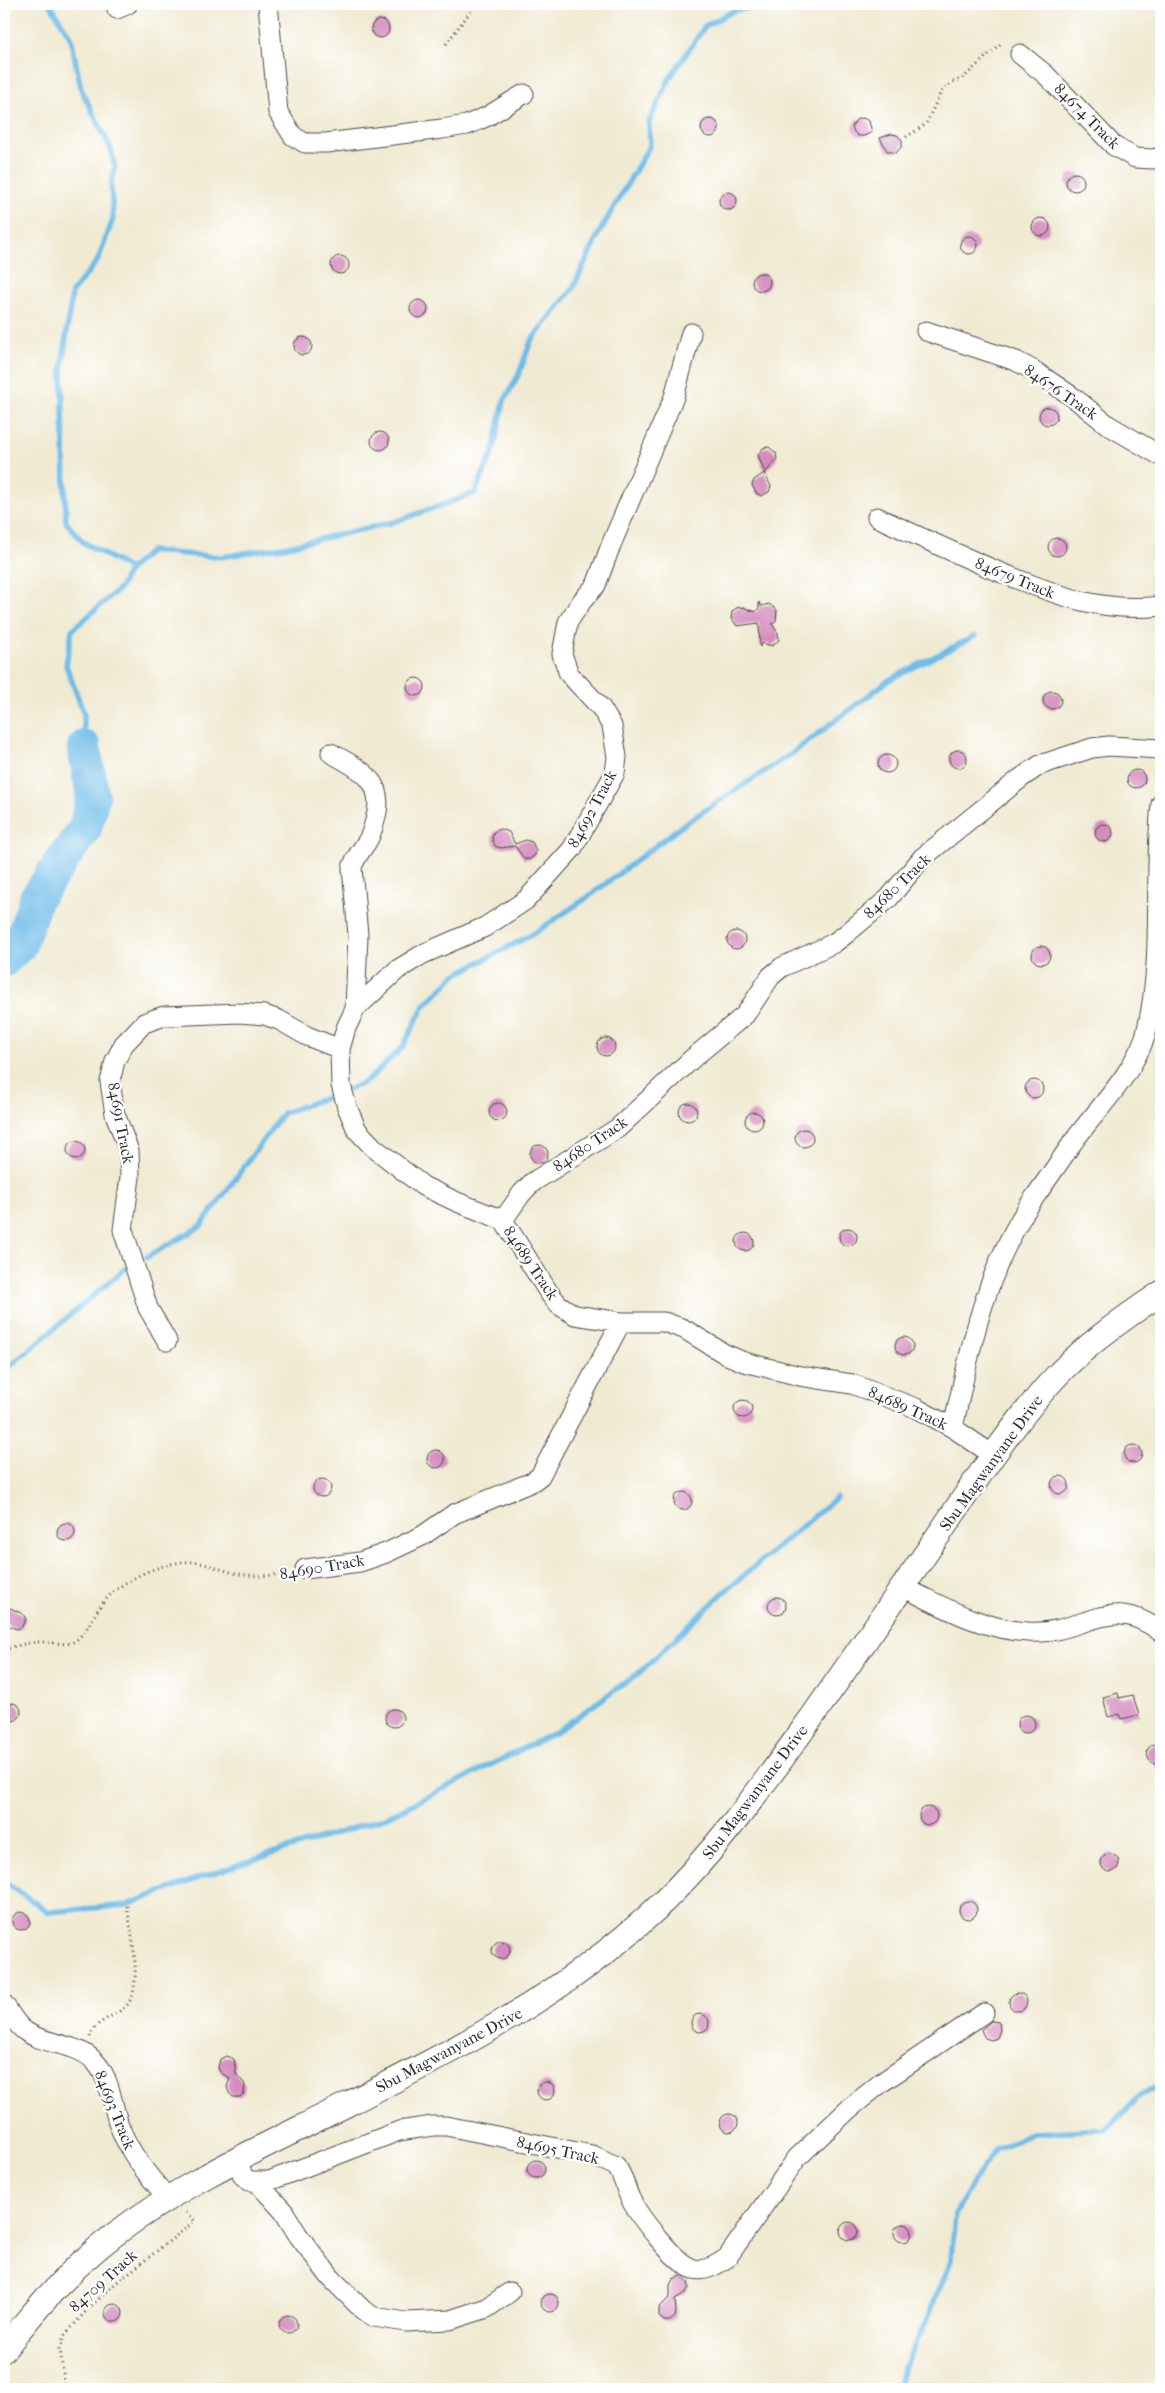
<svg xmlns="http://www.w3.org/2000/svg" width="1165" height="2393" font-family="'IM FELL French Canon',serif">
<rect width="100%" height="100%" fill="#fff"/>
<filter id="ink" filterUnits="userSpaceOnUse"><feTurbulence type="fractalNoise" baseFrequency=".02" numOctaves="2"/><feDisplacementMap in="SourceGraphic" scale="10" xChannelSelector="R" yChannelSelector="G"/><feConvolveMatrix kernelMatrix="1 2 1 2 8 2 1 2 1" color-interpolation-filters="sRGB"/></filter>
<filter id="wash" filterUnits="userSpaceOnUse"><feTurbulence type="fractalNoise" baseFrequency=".0096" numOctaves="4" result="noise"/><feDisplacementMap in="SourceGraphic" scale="20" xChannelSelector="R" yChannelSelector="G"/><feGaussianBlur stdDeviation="1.12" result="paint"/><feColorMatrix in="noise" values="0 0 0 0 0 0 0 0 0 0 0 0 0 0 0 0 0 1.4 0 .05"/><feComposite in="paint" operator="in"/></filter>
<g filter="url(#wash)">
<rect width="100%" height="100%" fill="#f0ead2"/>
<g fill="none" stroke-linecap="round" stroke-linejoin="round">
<path stroke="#6ebce8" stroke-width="5.5" d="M50,4L71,38L81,89L111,149L115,167L111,184L113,219L98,260L72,292L62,369L66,522L83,542L130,569
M84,747V714L66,665L72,630L120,588L130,569L151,551L220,557L289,546L394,522L475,493L493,452L504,401L519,374L531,341L572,290L599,233L650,145L649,122L670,78L705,26L733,11L771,4
M147,1257L201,1226L283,1113L343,1092L367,1081L402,1048L424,1006L455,975L533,934L588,897L687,822L794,752L889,680L975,636
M4,1371L126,1268
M4,1882L49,1912L127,1905L204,1876L387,1817L556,1732L640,1672L723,1593L836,1498
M898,2389L903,2370L927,2320L951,2260L955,2214L980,2171L996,2149L1033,2133L1106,2129L1141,2095L1161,2084"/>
<path stroke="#6ebce8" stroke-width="34" d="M4,960L20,945L36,898L85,828L93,797L84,747"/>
</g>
<g id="blocks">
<path fill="#d48cbe" d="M371 29a9 9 0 1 1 18 0a9 9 0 1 1-18 0Z
M863,118L869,121L872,132L864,136H858L854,132L852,126L857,119Z
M701 128a9 9 0 1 1 18 0a9 9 0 1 1-18 0Z
M891,134L897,135L902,140V146L896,153L887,151L880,138Z
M1066 182a9 9 0 1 1 18 0a9 9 0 1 1-18 0Z
M719 201a9 9 0 1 1 18 0a9 9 0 1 1-18 0Z
M1032 227a9 9 0 1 1 18 0a9 9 0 1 1-18 0Z
M960 245a9 9 0 1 1 18 0a9 9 0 1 1-18 0Z
M331 265a9 9 0 1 1 18 0a9 9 0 1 1-18 0Z
M752 282a9 9 0 1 1 18 0a9 9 0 1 1-18 0Z
M410 309a9 9 0 1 1 18 0a9 9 0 1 1-18 0Z
M294 346a9 9 0 1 1 18 0a9 9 0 1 1-18 0Z
M1039 416a9 9 0 1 1 18 0a9 9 0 1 1-18 0Z
M371 441a9 9 0 1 1 18 0a9 9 0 1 1-18 0Z
M769,447L776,453L777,459L765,473L758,455L763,448Z
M764,473L771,486L769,492L761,496L756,493L752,485L754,480Z
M1048 547a9 9 0 1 1 18 0a9 9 0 1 1-18 0Z
M759,602L761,606L769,604L777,610L776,621L772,624L778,633L779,640L772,646L762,643L760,647L759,623L737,626L731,618L732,612L736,608L743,607L755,612L759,608Z
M407 687a9 9 0 1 1 18 0a9 9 0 1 1-18 0Z
M1043 700a9 9 0 1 1 18 0a9 9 0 1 1-18 0Z
M949 759a9 9 0 1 1 18 0a9 9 0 1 1-18 0Z
M878 764a9 9 0 1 1 18 0a9 9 0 1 1-18 0Z
M1127 779a9 9 0 1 1 18 0a9 9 0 1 1-18 0Z
M1095 833a9 9 0 1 1 18 0a9 9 0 1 1-18 0Z
M500,829L509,832L515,844L526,840L532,842L536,850L535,855L530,859H524L515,846L501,848L495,846L492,838L494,832Z
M727 940a9 9 0 1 1 18 0a9 9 0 1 1-18 0Z
M1032 955a9 9 0 1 1 18 0a9 9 0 1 1-18 0Z
M597 1047a9 9 0 1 1 18 0a9 9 0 1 1-18 0Z
M1025 1089a9 9 0 1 1 18 0a9 9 0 1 1-18 0Z
M489 1112a9 9 0 1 1 18 0a9 9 0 1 1-18 0Z
M679 1112a9 9 0 1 1 18 0a9 9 0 1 1-18 0Z
M745 1121a9 9 0 1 1 18 0a9 9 0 1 1-18 0Z
M795 1138a9 9 0 1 1 18 0a9 9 0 1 1-18 0Z
M67 1150a9 9 0 1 1 18 0a9 9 0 1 1-18 0Z
M530 1154a9 9 0 1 1 18 0a9 9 0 1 1-18 0Z
M839 1237a9 9 0 1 1 18 0a9 9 0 1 1-18 0Z
M736 1242a9 9 0 1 1 18 0a9 9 0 1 1-18 0Z
M895 1346a9 9 0 1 1 18 0a9 9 0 1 1-18 0Z
M734 1409a9 9 0 1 1 18 0a9 9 0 1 1-18 0Z
M1124 1454a9 9 0 1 1 18 0a9 9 0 1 1-18 0Z
M427 1459a9 9 0 1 1 18 0a9 9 0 1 1-18 0Z
M1051 1485a9 9 0 1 1 18 0a9 9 0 1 1-18 0Z
M313 1488a9 9 0 1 1 18 0a9 9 0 1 1-18 0Z
M674 1501a9 9 0 1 1 18 0a9 9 0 1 1-18 0Z
M57 1532a9 9 0 1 1 18 0a9 9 0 1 1-18 0Z
M768 1606a9 9 0 1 1 18 0a9 9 0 1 1-18 0Z
M4,1605L23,1614L26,1619L21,1628L16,1629L8,1625Z
M1118,1693L1119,1698L1133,1695L1139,1715L1121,1719L1119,1714L1108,1717L1103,1697Z
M3 1712a9 9 0 1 1 18 0a9 9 0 1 1-18 0Z
M385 1718a9 9 0 1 1 18 0a9 9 0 1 1-18 0Z
M1017 1724a9 9 0 1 1 18 0a9 9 0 1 1-18 0Z
M1161,1741V1769L1149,1760L1146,1752L1151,1745Z
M919 1816a9 9 0 1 1 18 0a9 9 0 1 1-18 0Z
M1101 1863a9 9 0 1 1 18 0a9 9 0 1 1-18 0Z
M959 1910a9 9 0 1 1 18 0a9 9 0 1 1-18 0Z
M12 1921a9 9 0 1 1 18 0a9 9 0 1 1-18 0Z
M492 1950a9 9 0 1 1 18 0a9 9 0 1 1-18 0Z
M1009 2002a9 9 0 1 1 18 0a9 9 0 1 1-18 0Z
M691 2023a9 9 0 1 1 18 0a9 9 0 1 1-18 0Z
M991,2021L999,2022L1000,2030L997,2038L991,2040L985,2038L981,2030Z
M226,2056L234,2059L236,2074L245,2084L244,2093L240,2097H233L229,2093L227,2087L230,2078L221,2073L218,2068L220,2059Z
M537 2091a9 9 0 1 1 18 0a9 9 0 1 1-18 0Z
M720 2123a9 9 0 1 1 18 0a9 9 0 1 1-18 0Z
M527 2169a9 9 0 1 1 18 0a9 9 0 1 1-18 0Z
M840 2231a9 9 0 1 1 18 0a9 9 0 1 1-18 0Z
M894 2233a9 9 0 1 1 18 0a9 9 0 1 1-18 0Z
M681,2276L688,2282L689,2288L685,2293L675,2299L676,2311L675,2317L670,2321H664L659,2317V2308L670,2297V2285L673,2279Z
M541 2303a9 9 0 1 1 18 0a9 9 0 1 1-18 0Z
M105 2313a9 9 0 1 1 18 0a9 9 0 1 1-18 0Z
M279 2324a9 9 0 1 1 18 0a9 9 0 1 1-18 0Z"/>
</g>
</g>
<g filter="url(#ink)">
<use href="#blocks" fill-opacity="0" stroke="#494844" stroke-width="1"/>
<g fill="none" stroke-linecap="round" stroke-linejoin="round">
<g stroke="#494844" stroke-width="21">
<path id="minor" d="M268,4L278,112L293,136L305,143H326L442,129L467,125L488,116L524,94
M117,9L128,4
M1020,54L1046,75L1114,146L1135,158L1153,159L1161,157
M926,331L1016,361L1033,370L1073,397L1108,425L1161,456
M877,517C915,535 953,552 992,569C1049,592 1098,614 1161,606
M331,753C357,768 383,778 377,812C375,821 373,830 369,838C364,848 355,856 352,868L358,935L355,1009L346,1028L340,1049L341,1085L347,1107L357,1130L373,1147L423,1186L457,1202L503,1220L549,1293L559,1305L575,1315L621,1322H664L684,1329L725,1354L744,1362L800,1376L852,1384L916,1408L953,1428L993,1455
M355,1009L397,970L423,954L485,927L526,900L572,849L615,773L617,757L612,726L601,708L569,674L562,654L568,622L582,601L596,585L611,545L674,397L691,333
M503,1220L522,1193L533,1182L618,1128L693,1058L745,1015L771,976L782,967L834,943L846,934L889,898L922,858L1021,778L1040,765L1092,748L1109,746L1161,749
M167,1341L148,1308L123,1230L130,1177L129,1151L115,1114L110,1082L115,1061L124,1044L144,1023L164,1016L239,1013L264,1015L279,1020L307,1036L340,1049
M953,1428C970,1348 986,1267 1034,1198C1047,1180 1060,1161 1073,1142C1098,1108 1130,1078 1145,1037C1165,962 1153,881 1161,804
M305,1569L360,1562L386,1553L422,1536L454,1514L532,1482L540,1476L621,1322
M903,1587C943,1607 982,1629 1028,1632C1083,1636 1109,1591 1161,1632
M4,2004C10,2013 16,2025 25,2031C45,2046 80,2042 97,2064C111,2081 112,2105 119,2125C129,2153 148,2176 168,2198
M237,2159L243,2176L249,2181H269L399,2131L433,2126H446L592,2155L616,2166C623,2175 625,2187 630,2198C638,2215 676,2265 694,2269C706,2272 718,2264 727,2258L797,2158L850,2108L881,2083L984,2013
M257,2182L284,2212L298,2235L331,2278L363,2310L374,2317L406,2322L450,2320L487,2308L510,2292"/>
</g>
<g stroke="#494844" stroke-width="26">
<path id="major" d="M4,2350C36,2307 72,2267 114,2235C172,2191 237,2159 302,2127C426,2064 553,2006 656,1909C716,1852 763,1785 812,1717C852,1660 892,1603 931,1546C969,1491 1005,1434 1049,1384C1080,1349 1122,1319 1161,1293"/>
</g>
<path stroke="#494844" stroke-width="3" stroke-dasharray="1 4" stroke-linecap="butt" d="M446,44L476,4
M906,137L926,124L941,92L952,82L962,79L1000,44L1003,46
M4,1650C16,1646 28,1642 41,1642C52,1641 65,1647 75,1641C86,1633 92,1618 100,1607C117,1582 153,1566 182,1562C201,1560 217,1569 234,1573C252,1577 270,1576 288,1573
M90,2037C95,2020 113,2018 125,2007C145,1990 130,1929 127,1905
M65,2389L60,2349L64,2336L88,2309L116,2283L195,2221L186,2212"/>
<use href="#minor" stroke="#fff" stroke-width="19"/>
<use href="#major" stroke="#fff" stroke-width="24"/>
</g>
</g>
<g text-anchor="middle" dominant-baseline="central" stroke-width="4.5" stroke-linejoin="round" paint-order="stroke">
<g font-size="16" fill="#2b2b2b" stroke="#fff">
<text transform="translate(1087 116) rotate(45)">84674 Track</text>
<text transform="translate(1061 392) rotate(34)">84676 Track</text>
<text transform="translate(1015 578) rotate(22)">84679 Track</text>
<text transform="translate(592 809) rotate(-62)">84692 Track</text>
<text transform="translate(897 886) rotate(-44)">84680 Track</text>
<text transform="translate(121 1123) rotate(79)">84691 Track</text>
<text transform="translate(590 1144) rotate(-34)">84680 Track</text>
<text transform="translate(531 1263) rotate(56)">84689 Track</text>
<text transform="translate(908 1408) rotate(24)">84689 Track</text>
<text transform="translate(991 1463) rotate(-54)">Sbu Magwanyane Drive</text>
<text transform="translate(322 1567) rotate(-10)">84690 Track</text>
<text transform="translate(755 1792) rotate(-53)">Sbu Magwanyane Drive</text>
<text transform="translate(449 2050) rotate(-28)">Sbu Magwanyane Drive</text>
<text transform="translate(115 2110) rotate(68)">84693 Track</text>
<text transform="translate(558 2150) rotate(12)">84695 Track</text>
<text transform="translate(103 2281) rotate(-42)">84709 Track</text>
</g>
</g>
<rect width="1165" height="2393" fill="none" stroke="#fff" stroke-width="20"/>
</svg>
